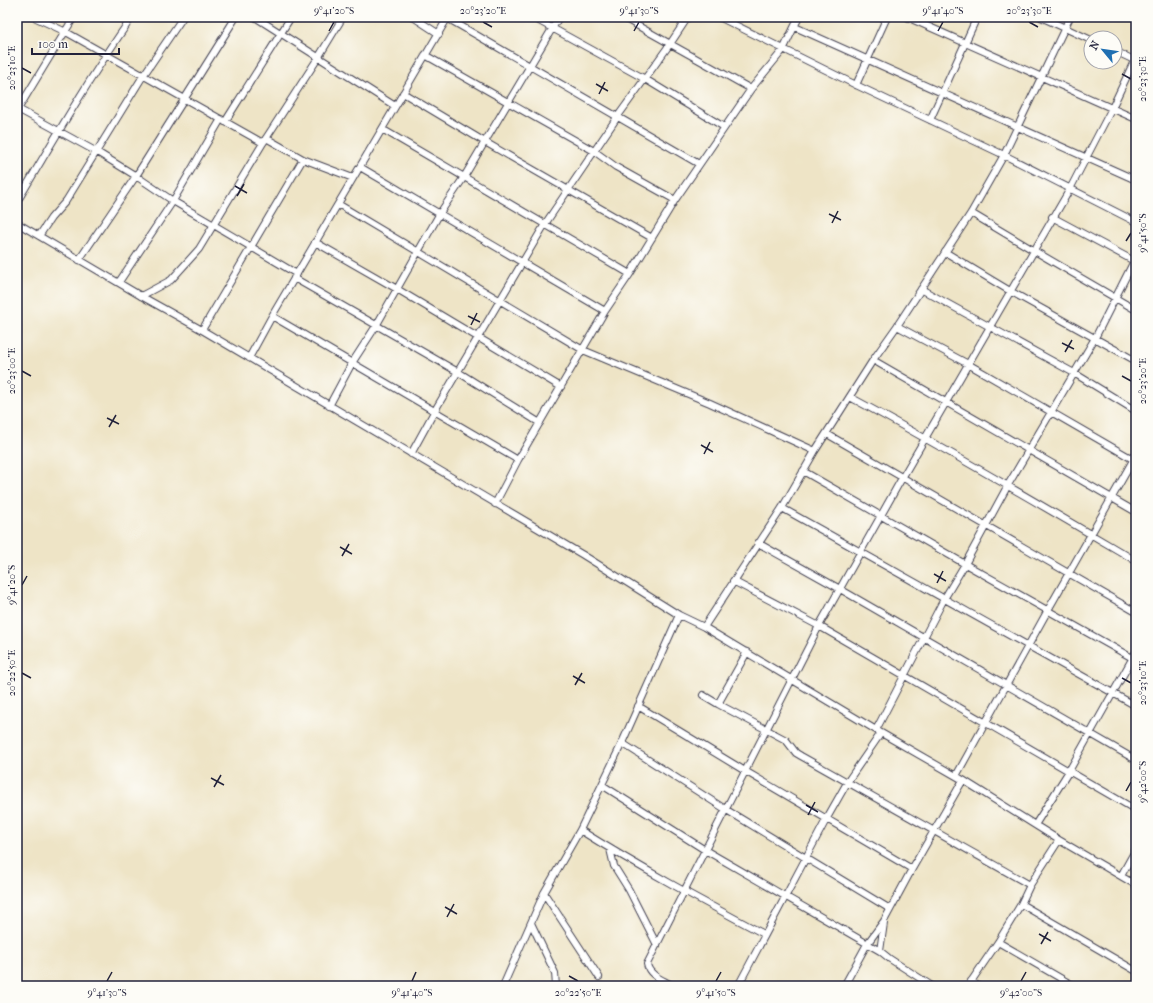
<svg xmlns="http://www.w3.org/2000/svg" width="1153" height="1003" font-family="'IM FELL French Canon',serif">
<rect width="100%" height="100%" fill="#fdfcf7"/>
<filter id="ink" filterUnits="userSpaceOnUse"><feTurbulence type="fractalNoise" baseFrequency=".025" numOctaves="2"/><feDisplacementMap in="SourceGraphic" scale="8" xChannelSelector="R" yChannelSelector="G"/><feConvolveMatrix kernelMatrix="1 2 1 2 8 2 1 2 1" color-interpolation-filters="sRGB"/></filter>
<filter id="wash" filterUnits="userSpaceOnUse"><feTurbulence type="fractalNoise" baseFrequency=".012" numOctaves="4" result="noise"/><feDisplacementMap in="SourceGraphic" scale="16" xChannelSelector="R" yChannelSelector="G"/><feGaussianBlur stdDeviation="0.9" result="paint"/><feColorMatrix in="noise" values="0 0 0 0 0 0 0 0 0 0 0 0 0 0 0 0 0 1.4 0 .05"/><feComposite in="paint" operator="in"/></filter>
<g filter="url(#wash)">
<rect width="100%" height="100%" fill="#eee4c6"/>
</g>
<g filter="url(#ink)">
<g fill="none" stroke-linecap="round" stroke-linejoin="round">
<g stroke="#413f50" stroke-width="8">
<path id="minor" d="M34,17L66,32L263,143
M255,17L395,106
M413,17L439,34
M532,17L645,79L724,127
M622,17L751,89
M719,17L856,85L1004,155L1136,222
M907,17L1136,119
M1041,17L1091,40
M17,18L18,17
M447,18L699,164
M795,27L1136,180
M1115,51L1136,61
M425,55L594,151L616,167L675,200
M856,85L887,17
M403,93L485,142L652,238
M18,109L97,152L136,176L173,201L297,274
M17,111L74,17
M930,120L977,17
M225,122L291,17
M382,129L630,274
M266,138L303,159L353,178
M360,167L605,311
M17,202C54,139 90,77 132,17
M338,204L583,350L710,403L815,451
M971,213L1033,250L1136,310
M1052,217L1136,262
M17,223L141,296L202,330L583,555L679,615L704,627L876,730L963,780L1059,840L1136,885
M39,236L51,218L66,201L143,76L183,17
M315,242L397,289L561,387
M945,252L1010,291L1136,361
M79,260L136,176L236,17
M294,278L458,372L540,423
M119,282L173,201L221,119
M921,289L1074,373L1136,411
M141,296L171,280L199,249L263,143L318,58L343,17
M272,316L518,460
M897,326L968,364L1136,461
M202,330L303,159
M249,358L272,316L448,17
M873,360L1136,512
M850,397C947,449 1041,505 1136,561
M329,406L352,363L376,326L440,213L464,177L559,17
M827,434L1136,612
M411,454L434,412L545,224L618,116L670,44L688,17
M803,471L965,564L1136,660
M495,504L518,460L605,311L630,274L675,200L751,89L783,50L799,17
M782,508L1136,706
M758,543L840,589L1136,760
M733,581L819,626L1136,810
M704,627L782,508L815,451L873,360L897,326L971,213L1004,155L1070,17
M747,652L718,704L786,740L796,753L801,756L1030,885
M703,695L718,704
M638,706L745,771L912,869
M876,730L944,599L965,564L1008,485L1095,338L1136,257
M622,743L725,809L890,909
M956,776L1048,610L1136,455
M602,785L705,850L880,951L890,959L932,986
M1035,825L1069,771L1136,652
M580,830C640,868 702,901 764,934
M610,849L614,866L629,890L657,945
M1121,876L1136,849
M544,893L599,977
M1021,904L1136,971
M531,923L555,973L556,986
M998,942L1074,986
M880,951L884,923
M971,981L978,986
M503,986L544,893L580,830L622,743L679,615
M673,986C664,980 649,976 647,964L819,626L902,478L1070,189L1112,108L1136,57
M738,986L827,818L848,781L881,733
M844,986L867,944L884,921L912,869L963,780
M968,986L998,942L1021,904L1030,885L1059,840"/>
</g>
<use href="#minor" stroke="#fff" stroke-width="6"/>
</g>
</g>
<path fill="none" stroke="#22223b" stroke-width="1.5" d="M483,22L492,27M1029,22L1038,27M329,31L334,22M634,31L639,22M938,31L943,22M22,68L31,73M1122,74L1131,79M596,84L608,91M599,94L605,82M235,186L247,193M237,196L244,184M829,214L841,220M832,223L838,211M1126,241L1131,233M468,316L480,322M471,325L477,313M1062,343L1074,349M1065,352L1072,340M22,371L31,376M1122,376L1131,381M107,418L119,424M109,427L116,415M701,445L713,452M704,454L710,442M340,547L352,554M342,556L349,544M934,574L946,581M937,583L943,571M22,585L27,576M22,673L31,678M573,676L585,683M1122,678L1131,683M575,685L582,673M211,778L224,785M214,787L221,775M1126,791L1131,782M806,805L818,812M808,815L815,802M445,907L457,914M447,917L454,904M1039,934L1051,941M1041,944L1048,932M569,976L578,981M107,981L112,972M412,981L416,972M716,981L721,972M1021,981L1026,972"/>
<rect width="1153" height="1003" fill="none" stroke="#fdfcf7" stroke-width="44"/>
<g transform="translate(1103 50) rotate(299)"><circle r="19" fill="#fdfcf7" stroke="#a5a5ac"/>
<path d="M0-3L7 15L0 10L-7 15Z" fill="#1f6fb2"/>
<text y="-6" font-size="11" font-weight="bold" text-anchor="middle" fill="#22223b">N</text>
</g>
<path d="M32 48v6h87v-6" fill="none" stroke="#22223b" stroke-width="2"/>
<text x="38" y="48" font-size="12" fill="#22223b" stroke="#fdfcf7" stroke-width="3" paint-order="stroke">100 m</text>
<rect x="22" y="22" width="1109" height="959" fill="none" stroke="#22223b" stroke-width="1.5"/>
<g font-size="10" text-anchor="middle" fill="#22223b">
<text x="334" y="14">9°41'20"S</text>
<text x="483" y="14">20°23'20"E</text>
<text x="639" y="14">9°41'30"S</text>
<text x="943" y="14">9°41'40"S</text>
<text x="1029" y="14">20°23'30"E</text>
<text transform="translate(11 68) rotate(-90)" y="4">20°23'10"E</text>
<text transform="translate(1142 79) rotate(-90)" y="4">20°23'30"E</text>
<text transform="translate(1142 233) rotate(-90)" y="4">9°41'50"S</text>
<text transform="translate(11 371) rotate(-90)" y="4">20°23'00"E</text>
<text transform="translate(1142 381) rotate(-90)" y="4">20°23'20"E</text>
<text transform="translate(11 585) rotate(-90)" y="4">9°41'20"S</text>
<text transform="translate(11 673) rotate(-90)" y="4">20°22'50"E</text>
<text transform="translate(1142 683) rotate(-90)" y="4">20°23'10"E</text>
<text transform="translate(1142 782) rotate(-90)" y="4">9°42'00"S</text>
<text x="107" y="996">9°41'30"S</text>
<text x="412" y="996">9°41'40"S</text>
<text x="578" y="996">20°22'50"E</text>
<text x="716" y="996">9°41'50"S</text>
<text x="1021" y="996">9°42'00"S</text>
</g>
</svg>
